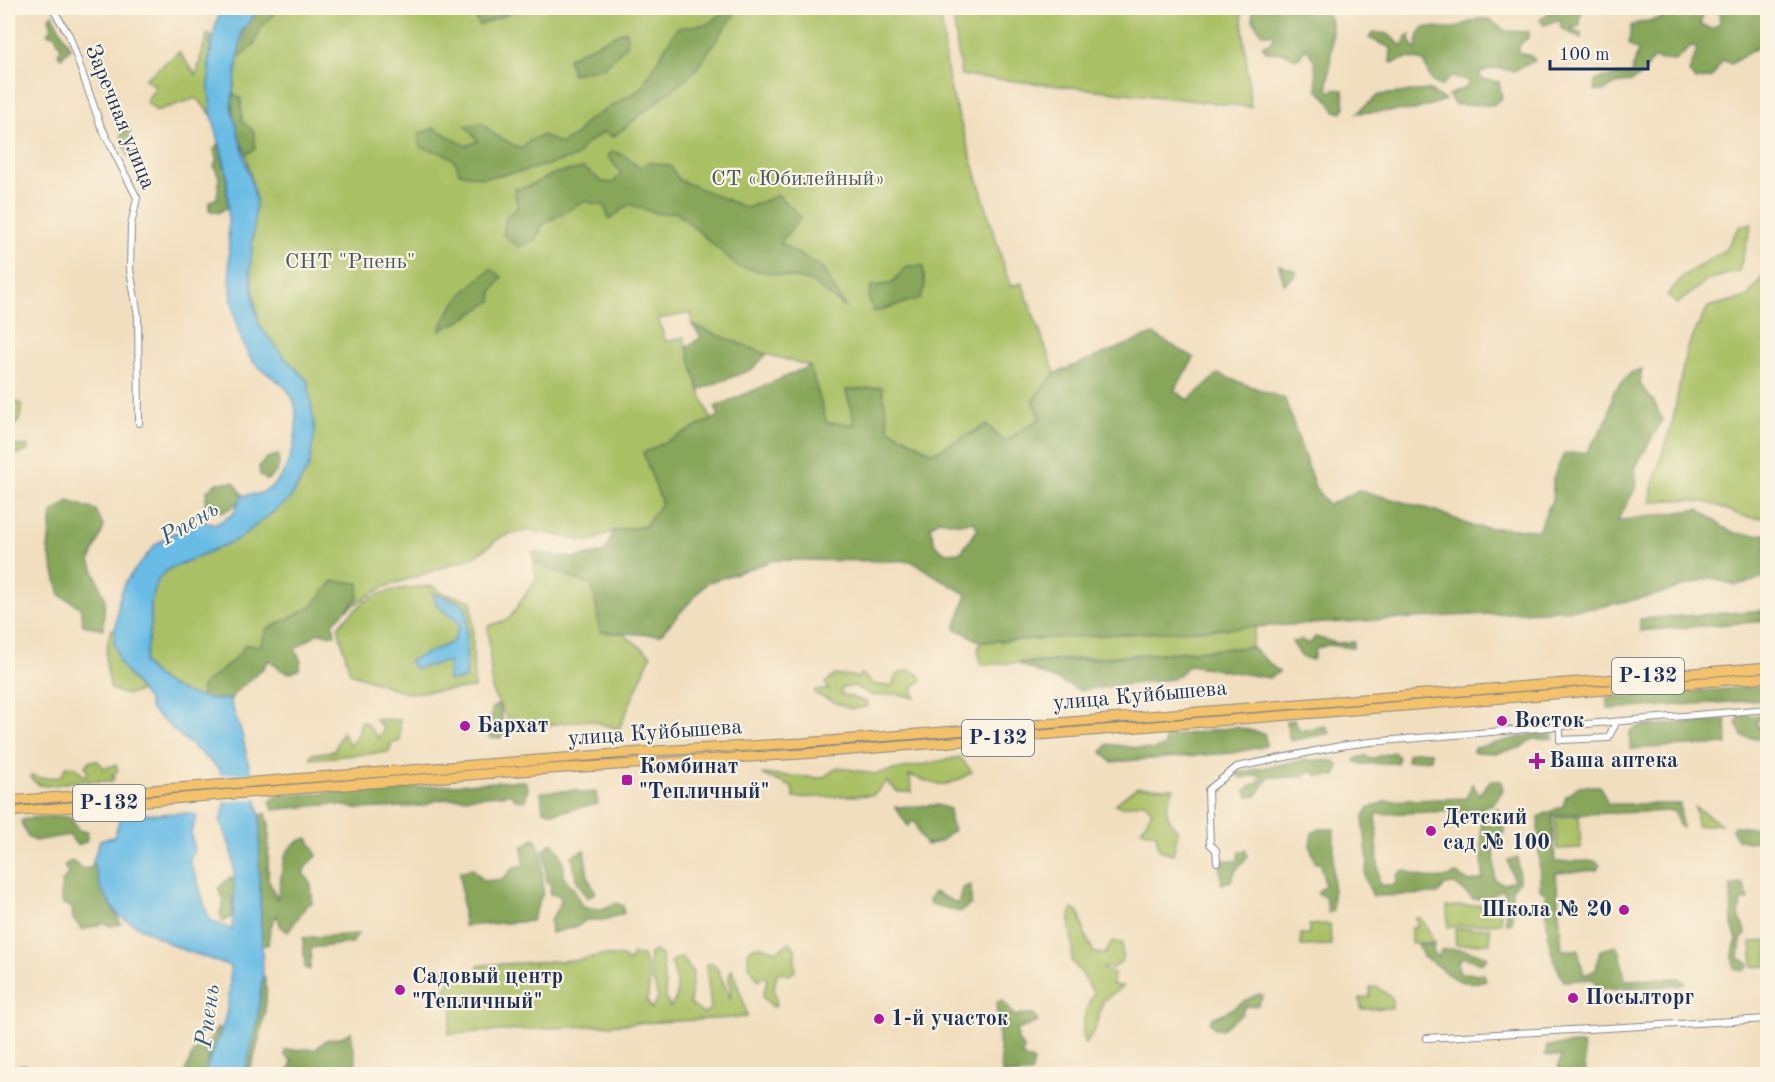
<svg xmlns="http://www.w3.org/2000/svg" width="1775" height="1082" font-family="'Old Standard TT',serif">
<rect width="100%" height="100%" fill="#fcf5e5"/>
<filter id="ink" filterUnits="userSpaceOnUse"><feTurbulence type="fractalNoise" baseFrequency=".0167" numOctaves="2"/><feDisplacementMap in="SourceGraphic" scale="12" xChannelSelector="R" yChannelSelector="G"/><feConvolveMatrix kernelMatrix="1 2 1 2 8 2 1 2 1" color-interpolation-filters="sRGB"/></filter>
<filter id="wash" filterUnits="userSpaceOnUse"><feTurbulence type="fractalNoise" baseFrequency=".008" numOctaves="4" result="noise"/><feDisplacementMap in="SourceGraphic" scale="24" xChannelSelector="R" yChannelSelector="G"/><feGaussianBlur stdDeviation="1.35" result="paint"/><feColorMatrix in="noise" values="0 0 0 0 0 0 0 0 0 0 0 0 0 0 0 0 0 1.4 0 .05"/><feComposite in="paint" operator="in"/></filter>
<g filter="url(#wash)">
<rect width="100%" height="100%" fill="#f1debe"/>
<path fill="#aac065" stroke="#627862" stroke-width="1.5" d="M279,8H493L476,19L480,24L522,8H940L949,84L1006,273L1011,286L1022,283L1055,373L1033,400L1040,418L1004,443L987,425L933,453L889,429L846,391L855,424H827L810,366L766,354L692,325L691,313L658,319L666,342L684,337L699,389L711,420L644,453L662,503L645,526L614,531L590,542L530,530L501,537L476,556L382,588L201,698C180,693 157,681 144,663L151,624V602L158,579L169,569L238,539L290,499L298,486L309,466L308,381L283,356L259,325L250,269L256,200L246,154L255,149L254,132L242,121L241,99L233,94L238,58L254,45L261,27Z
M952,8H1241L1251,107L961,75Z
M207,35H211L208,64L213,117L197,98L156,111L146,101L156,87L145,79L179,52L196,75Z
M1752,223L1739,271L1708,280L1677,304L1667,296L1683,276L1725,250L1740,226Z
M1767,271V516C1745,523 1729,508 1708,503C1690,499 1669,499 1651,502L1652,488L1673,419L1686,350L1708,307L1747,297Z
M8,397L22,405L19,421L8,432Z
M8,440L14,446H28L27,451L15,455L8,446Z
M534,562L593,586L600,632L622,633L651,655L619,729L589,720L513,729L492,691L488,626L509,619L536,579Z
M434,586L442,593L472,601L474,688L406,693L350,673L338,627C371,590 386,589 434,586Z
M1256,626L1251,647L981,665L978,650L981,642Z
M115,628C113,653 125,673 141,691L126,695L111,689C105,667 104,652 111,630Z
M909,670L919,674L922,680L912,688L915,698L897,694L873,696L855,686L841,688V694L867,702V707L851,709L815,694V690H829L825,683L835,675L852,676L857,678L861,674L875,685L892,686L896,675Z
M374,719L400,720V741L391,744L389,752L310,759L312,754L334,751L342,732L350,745L358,735L361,721L366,723L378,738L384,728Z
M960,757L972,772C943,790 940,786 909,775L912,792H898L887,782L873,795L794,798L792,787L761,774L822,778L838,767L874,774Z
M90,761H98L104,768L116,765L118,771L111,775L115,777L112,781C100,782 90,780 78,781C63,781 42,794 30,777L32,775L40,778L60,777L67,766L75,767L85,777L88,772L85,766Z
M1137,787L1174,788C1164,808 1163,814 1178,831L1173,854L1159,850L1156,834L1141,830L1152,811L1144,802L1122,807L1115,804Z
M1695,807L1721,824L1697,826Z
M1579,816L1581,848L1557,849L1555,817Z
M1500,904L1501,923L1448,927L1447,907Z
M1072,909L1079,912L1085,934L1094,953L1105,954L1112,941L1122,943V961L1113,968H1102L1107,972L1114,973L1113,985L1123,986L1103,1001L1094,1032L1085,1044C1080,1029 1085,1007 1094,994L1083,975L1071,960C1077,939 1065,931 1072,909Z
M1416,918H1420L1427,927L1434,943H1411V928H1417Z
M1330,924L1331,945L1301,946V934H1309V925Z
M1490,928V943L1456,945L1455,929Z
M1767,941V966L1753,967L1751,942Z
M790,942L795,949V971L789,975L780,972L777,974L774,988L777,1005L773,1007L763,997L767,979L764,976L758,980L749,965L748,952L753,947L761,946L777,951Z
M655,951L662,956L666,999L670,1007C683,996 675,975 671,961L682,957L693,973L690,1004L704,1014L711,1008L706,964L712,963L717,968L731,1000L729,976L732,969C737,988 744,996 747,1017L448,1034L453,1009L445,989L451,980L443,974L442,968L468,970L473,980L477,981L480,976L477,967L482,965L578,960L601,955L623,957L629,962L633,954L643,955L650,981L647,1001L652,1009L658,998L649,966L650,954Z
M1377,987L1392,998V1008L1361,1009L1360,998L1370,997V988Z"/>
<path fill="#87a65a" stroke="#516a5c" stroke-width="1.5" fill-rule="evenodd" d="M259,8H279L261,27L254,45L238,58L242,31Z
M493,8H522L480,25L476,19Z
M730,8H739L694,72L613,137L604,132L587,143L576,157L524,171L483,178L459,173C457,153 438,152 420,147L418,134L434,128L466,146L478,141L466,126L482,123L495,135L521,149L529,141L543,135L561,144L577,134L585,122L641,89L677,28L708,24Z
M1252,8H1325C1339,26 1328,66 1328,89L1330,92L1334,89L1343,90L1345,107L1341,113L1335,111L1327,98L1317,90L1315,62L1306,47L1300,57L1294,59L1285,53L1267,52L1262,46L1273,41L1274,34H1262L1253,20Z
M1574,8L1583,11L1580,17V26L1571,28L1581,33V39L1561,28L1560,19L1544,25L1540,20L1548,13Z
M1669,8H1705L1700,24L1711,29L1720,24L1719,12L1725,8H1767V56L1766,58L1763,48H1756L1731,64L1723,60L1712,77L1695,80L1689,72L1697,50L1692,46L1675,61L1653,59L1642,75L1631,82L1615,84L1605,91L1594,90L1595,81L1604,77L1631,74L1638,51L1629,45L1631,26C1644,19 1659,23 1669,12Z
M52,14L70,48L61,58L58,54L61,48L55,35L47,34L52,28L49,18Z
M1478,19H1488L1506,31L1529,32V37L1520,44L1518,53L1531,56L1535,61L1513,71L1494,68L1480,72L1481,79L1499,82L1502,98L1493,105H1455L1448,95L1467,87L1468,81L1451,77L1441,86C1429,84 1428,71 1424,61L1408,58L1392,63L1390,61L1391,48L1369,38L1373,32L1388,34L1403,47L1406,36L1410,35L1412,47L1416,49L1419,34L1424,27L1455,28Z
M626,30L628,43L605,67L572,74L568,58Z
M1428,90L1445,100L1415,110L1357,113L1379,95Z
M233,94L241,99L242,121L254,132L255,149L246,154C237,134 230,116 233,94Z
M124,121L130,129V159C124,150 117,131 124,121Z
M219,142L226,173L228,207L218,213L209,210V202L217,198L219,177L214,166L217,158L214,150Z
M612,151L625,156L640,168L648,162L670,166L679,180L747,208L778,195L801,217L780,243L821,267L846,308L810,281L739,267L676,212L659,214L629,204L609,220L605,206L585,201L543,224L537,239L519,247L503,235L506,218L518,207L514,189L527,187L556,173L584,168L603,182L613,183L621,173L608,156Z
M1279,265L1296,271V275L1284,284Z
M907,266H923L925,286L921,298L874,312L869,299L871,286L891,284Z
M491,269L502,277L492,292V301L457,323L440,330C449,304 470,285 491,269Z
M692,325L766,354V355L752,369L699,390L687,348L701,337Z
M1153,334L1194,358L1174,391L1188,400L1218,374L1285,399L1315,487L1328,505L1359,490L1436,511L1474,527L1538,530L1553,498V478L1564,454L1587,452L1609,416L1613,392L1631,373L1642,369L1640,384L1655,404L1662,420L1635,468L1637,486L1617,521L1699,509C1728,531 1730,537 1767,534V578L1736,585L1710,578L1656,595L1595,608L981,642L955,628L967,595L911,561L775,560L707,583L660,635L600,632L593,586L534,562L533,552L574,558L605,552L614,531L645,526L662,503L643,453L719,416L715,407L810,366L827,423L855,424L846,390L882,387L889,429L933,453L987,425L1004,442L1040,418L1033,400L1055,373ZM939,520L962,524L973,521L978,529L961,552L946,553L935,544L930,527Z
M278,455C281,468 277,473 267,480L260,475L259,467L267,458Z
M234,482L243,495L238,503L224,512L205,507L207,491L217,483Z
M68,501L96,510L104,527L90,561L105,598L103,629L83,625L80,607L60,595L48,549L52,513Z
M333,581L359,583L358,598L333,623L335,635L318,633L295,649L301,661L299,669L291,673L283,671L269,660C258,679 241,682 230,700L201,698L203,684C215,676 240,657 245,645L260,646L267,629L311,607Z
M1767,610V621L1640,631V619Z
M1315,637L1336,643L1354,642L1353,648L1327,645L1316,649L1313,660L1302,657L1292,642L1301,640L1310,644Z
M1251,647L1279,672L1269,678L1190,665L1173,679L1080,690L1019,664Z
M1767,686V700L1608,709L1606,698Z
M499,704L506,733L500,738H489L492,708Z
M1740,715L1764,716L1756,723L1763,732H1767V740L1743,737L1736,724Z
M1294,719L1300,731L1325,726L1330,733L1290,741L1286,721Z
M1726,720L1727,744L1630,749V731L1641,726Z
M1236,727L1265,734L1266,746L1232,753L1111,762L1102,752L1108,744L1152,750L1165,746V737Z
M1546,731L1552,733L1554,738L1532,739L1520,748L1496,753L1473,752L1474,748Z
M1415,751L1431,752V759L1407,761L1408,754Z
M1393,752L1399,757L1397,763L1361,764L1355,761L1357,758L1366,756L1370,759Z
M1305,760L1334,761L1338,765L1336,776H1319L1310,771L1303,777H1269L1256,796L1248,797L1245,790L1259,782L1261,775L1240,778L1237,773Z
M1491,780L1501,781L1503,790L1492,805L1489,804L1480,810L1376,814L1379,885H1395L1398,874L1404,870C1419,878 1441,882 1456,874L1470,882L1483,879L1481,824L1498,808L1505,832L1494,841L1495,880L1504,884L1514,881L1508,860L1518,858L1519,882L1512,889V922L1506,923L1505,892L1501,890L1490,898L1473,899L1455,884L1445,885L1438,894L1373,896C1368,884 1361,876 1368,863L1363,818L1368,809L1386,801L1466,798L1472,784L1479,794Z
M512,781H525L528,787L525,801L516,800L511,794L437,800L423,806L360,809L334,804L273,810L270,801L278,796Z
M1579,786H1600L1608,804H1680L1682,828L1679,826L1674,811L1552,815L1555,862L1595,861L1600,865L1597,870L1556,873L1562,950H1578L1584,975L1596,970L1600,950L1616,946L1620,950L1625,980L1679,978L1685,983L1678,986L1596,989L1594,979L1564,981C1546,950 1547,929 1546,894L1540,889L1538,817L1563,806L1566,796Z
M577,790L581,793L596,792L598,804L553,813L543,810L541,792Z
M937,805L950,809V821L954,830L939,842L926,845L919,834L915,822H911L908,826L895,807Z
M266,813L269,825L268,879L277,898C285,872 276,846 308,838L317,856L306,866L303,874C313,880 312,893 312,903L307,905L288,932L281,927L277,915L270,928L268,945H262L259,871L260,816Z
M70,816L78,830L88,832L86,842L77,845L69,835L35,841L28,837L21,822L26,818Z
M1734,826L1762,829L1764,831L1761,840L1749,842L1737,839L1732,830Z
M1320,829H1334C1334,857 1332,884 1333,911L1328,913L1326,897L1317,893L1325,885L1321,864L1315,862L1310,846L1312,833Z
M535,838L542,854L543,892L532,921L464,926L460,872L472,868L484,881L503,879L514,867L524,865L522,847Z
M552,843C563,852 565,864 564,878L574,889L582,907L602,909L616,903L623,906L624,913L604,920H586L578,926L551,933L550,921L561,902L560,896L550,894L551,885L547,882L544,849Z
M584,850C588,869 584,875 596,892L587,898L576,879L572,856Z
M1245,850L1248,856L1236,870L1231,881L1222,884L1220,869L1223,860L1237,861L1240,852Z
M72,861C79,867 83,871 92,867L93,861L102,889L121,924L110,926L104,923L83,930L73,919L72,908L63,904C59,893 60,882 68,874L64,865Z
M230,877L236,885L232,903L233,916L223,922L220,912L224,901L218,889Z
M1743,884L1749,899L1741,901L1739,915L1746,934L1741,940L1739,958L1750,965L1744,971L1735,969C1732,959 1732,950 1737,940L1732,925L1731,885Z
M971,885V904L960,912L930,904L929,900L934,892L958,904L962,888Z
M358,934L352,943L311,948L310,970L305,968L303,938Z
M1418,944L1434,945L1433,952L1439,957L1441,950C1459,948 1471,950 1487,957L1483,963L1463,957L1457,963L1460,973L1484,974L1486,980C1452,990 1447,968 1423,957Z
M263,974C273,992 258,1046 251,1067L245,1069L257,1021Z
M1259,994L1263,996L1258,1005L1244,1007L1242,1014L1222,1029L1215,1028L1210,1023L1212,1018C1229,1013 1244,1000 1259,994Z
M1002,1000L1015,1016L1021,1014L1034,1015L1038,1022L1017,1030L1018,1041L1024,1048L1022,1056L1034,1062L1031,1074H1002L996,1003Z
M218,1027L222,1029L208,1060L205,1074H184L194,1051L207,1044Z
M351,1032L356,1063L347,1074H288L292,1061L285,1056V1050L316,1049L326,1040L341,1037Z
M1578,1044L1583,1045L1586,1074H1578L1576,1070L1563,1072L1558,1067L1561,1057L1545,1055L1547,1046Z
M24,1064L31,1070L42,1071L43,1074H13L14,1068Z"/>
<path fill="#69bce5" stroke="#4276a2" stroke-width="1.5" d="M221,8H259L242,31L231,107L256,200L250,269L254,304L259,325L283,356L308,381L315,431L309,466L290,499L238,539L169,569L158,579L151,602V624L144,663C164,690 198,700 230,700L242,734L260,816L259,871L263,974L257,1021L245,1074H205C208,1058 217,1045 222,1029C228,1010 231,987 230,966L176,947L119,916L101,889L93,861L100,840L114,837L121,815L189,813L197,816L191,832L194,850L189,861C200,880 201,900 210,920L232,930C234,905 236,879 232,853C230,843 224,831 220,821L225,806L220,770L151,710L147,699L119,662L114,640L119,600L125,582L155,545L196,518L215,525L233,514L243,495C248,494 256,495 261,493C288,483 298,439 296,414C295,386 273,380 255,364C249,358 243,344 240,336C225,290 230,226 227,177C225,155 215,133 211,110C206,74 209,42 221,8Z
M432,592L465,605L467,614L466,679L448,681L449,661L415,669L409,661L453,642L460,624L438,606Z"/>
<path fill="#f1debe" d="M255,773L260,799L221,802L217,775Z"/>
</g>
<g filter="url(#ink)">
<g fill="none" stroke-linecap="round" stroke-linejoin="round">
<g stroke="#86868e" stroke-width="8">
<path id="minor" d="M52,8L69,35L100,124L137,198L131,225L130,270L138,316L139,423
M1560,726V740L1608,738L1616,723
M1217,862L1216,850L1210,844L1208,790L1237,767L1340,746L1370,742L1768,709
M1427,1038L1768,1019"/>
</g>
<g stroke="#86868e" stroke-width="11">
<path id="trunk" d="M8,801L654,751L802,743L1768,667
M8,812L534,770L802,754L1768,677"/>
</g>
<use href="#minor" stroke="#fff" stroke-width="6"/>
<use href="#trunk" stroke="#f3c26a" stroke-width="9"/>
</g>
</g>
<g fill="#b5179e" stroke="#fcf5e5" stroke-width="2">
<circle cx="1502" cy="721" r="6"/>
<circle cx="465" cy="726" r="6"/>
<path d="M1534 752h6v6h6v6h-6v6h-6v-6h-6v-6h6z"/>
<rect x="621" y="774" width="12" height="12" rx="3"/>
<circle cx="1431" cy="831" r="6"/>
<circle cx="1624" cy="910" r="6"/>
<circle cx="400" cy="990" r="6"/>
<circle cx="1573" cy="998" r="6"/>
<circle cx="879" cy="1019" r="6"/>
</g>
<g text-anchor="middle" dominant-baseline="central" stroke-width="4.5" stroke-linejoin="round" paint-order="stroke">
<g fill="#fcf5e5" stroke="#5e6a86" stroke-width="1.5">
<rect x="1612" y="658" width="72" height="36" rx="4.5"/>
<rect x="962" y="720" width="72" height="36" rx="4.5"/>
<rect x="73" y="785" width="72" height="36" rx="4.5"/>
</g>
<g font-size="21" font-weight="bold" fill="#1b2f5e">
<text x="1648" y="676">Р-132</text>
<text x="998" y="738">Р-132</text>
<text x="109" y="803">Р-132</text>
</g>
<g font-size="22" fill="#1b2f5e" stroke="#fcf5e5">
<text transform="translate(120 117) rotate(68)">Заречная улица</text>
<text transform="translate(1140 696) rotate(-5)">улица Куйбышева</text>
<text transform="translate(655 733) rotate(-4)">улица Куйбышева</text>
</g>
<g font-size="22" fill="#465a60" stroke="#fcf5e5">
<text x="798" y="179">СТ «Юбилейный»</text>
<text x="350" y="262">СНТ "Рпень"</text>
</g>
<g font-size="22" font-weight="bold" fill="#1b2f5e" stroke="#fcf5e5" text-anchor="start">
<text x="1514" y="721">Восток</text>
<text x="477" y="726">Бархат</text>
<text x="1549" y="761">Ваша аптека</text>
<text x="639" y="767">Комбинат<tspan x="639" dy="25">"Тепличный"</tspan></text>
<text x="1443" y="818">Детский<tspan x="1443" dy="25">сад № 100</tspan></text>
<text x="1612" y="910" text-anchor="end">Школа № 20</text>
<text x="412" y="977">Садовый центр<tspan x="412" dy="25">"Тепличный"</tspan></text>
<text x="1585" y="998">Посылторг</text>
<text x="891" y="1019">1-й участок</text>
</g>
<g font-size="24" font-style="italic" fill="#325986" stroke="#fcf5e5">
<text transform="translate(190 524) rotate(-31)">Рпень</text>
<text transform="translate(209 1016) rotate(-82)">Рпень</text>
</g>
</g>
<rect width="1775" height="1082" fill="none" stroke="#fcf5e5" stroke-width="30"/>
<path d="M1550 60v9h98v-9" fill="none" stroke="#1b2f5e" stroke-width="3"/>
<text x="1559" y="60" font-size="18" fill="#1b2f5e" stroke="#fcf5e5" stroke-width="4.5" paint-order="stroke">100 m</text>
</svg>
